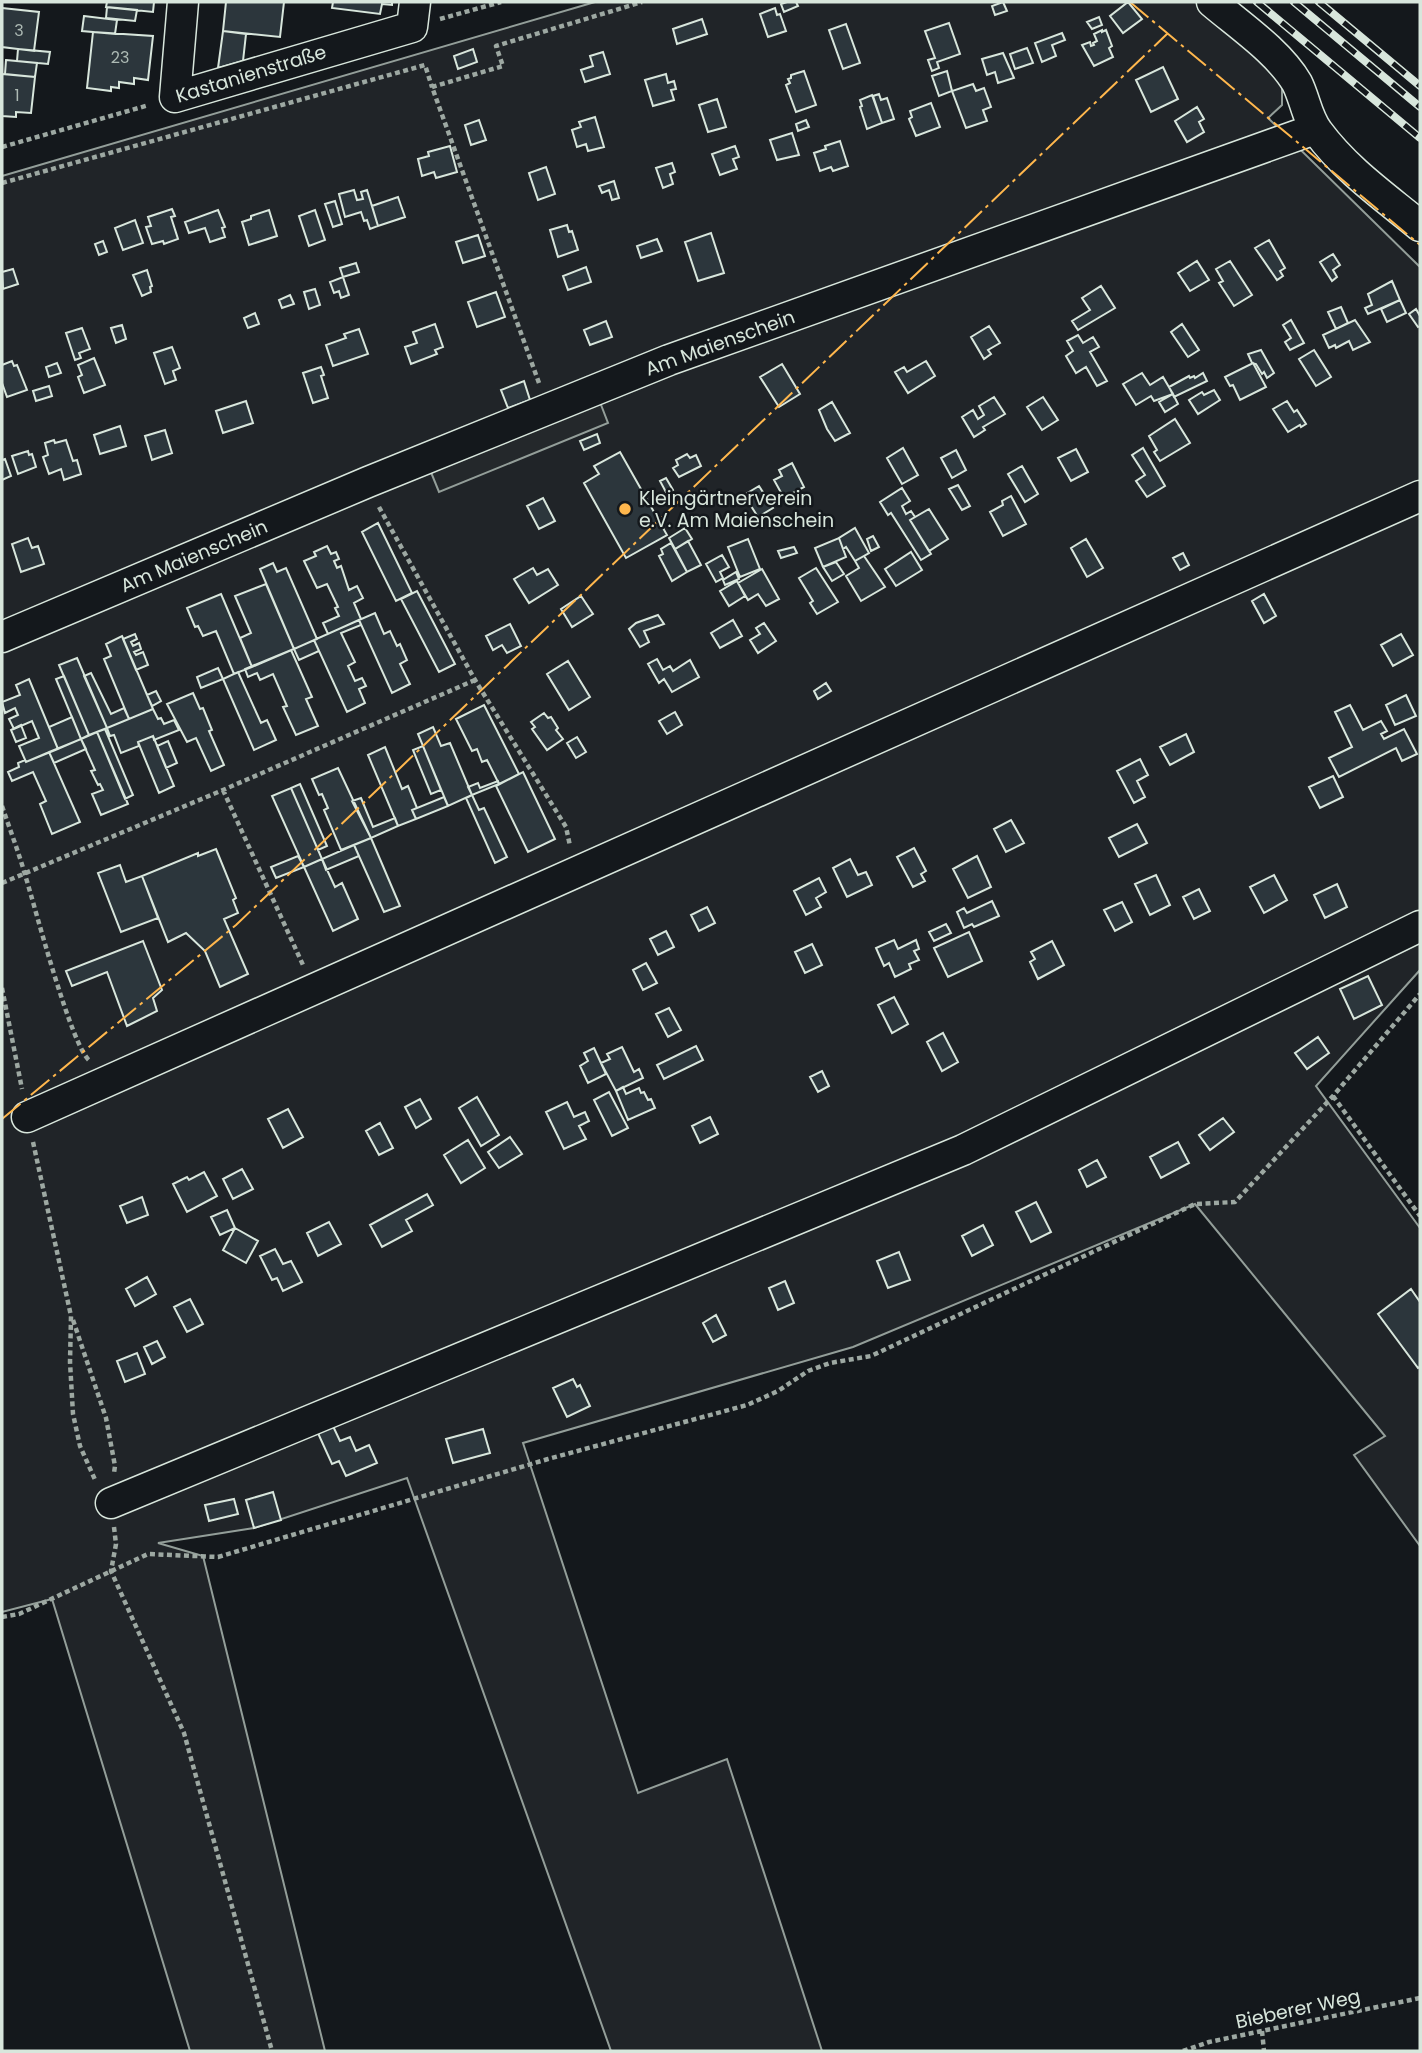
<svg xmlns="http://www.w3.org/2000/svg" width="1422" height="2053" font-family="Poppins,sans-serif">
<rect width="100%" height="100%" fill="#14181c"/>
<path fill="#202428" stroke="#939e99" stroke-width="2" d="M595,2H1198L1282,75V105L1268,118L1420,267V970L1316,1086L1420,1228V1546L1354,1455L1385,1436L1195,1204L853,1347L523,1443L638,1793L727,1759L822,2051H611L407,1478L254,1528L158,1543L203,1556L325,2051H190L52,1599L2,1612V176Z"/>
<path fill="#24282b" stroke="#939e99" stroke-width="2" d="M598,397L608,423L439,492L428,465Z"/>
<path fill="#2c363c" stroke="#d8e6dc" stroke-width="2" d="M107,2H154L153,12L106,7Z
M226,2H284L280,37L223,31Z
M333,2H392V5L382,4L380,14L332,8Z
M787,2H796L798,6L784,12L781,4Z
M1003,2L1007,11L995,15L992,6Z
M1128,2L1142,19L1123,33L1110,16Z
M107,7L137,10L135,21L106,18Z
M2,8L39,12L34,51L2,47Z
M775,8L777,15L780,14L786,31L768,37L760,14Z
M84,16L117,20L115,34L82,31Z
M1099,17L1102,25L1092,29L1087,22Z
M702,19L707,34L677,44L673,29Z
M949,23L960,54L937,62L939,68L932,71L928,60L935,58L925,31Z
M846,24L860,63L843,69L829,30Z
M1102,30V32L1106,30L1112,46L1109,48L1113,57L1094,66L1082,45L1090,42L1091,46L1094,45L1093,43L1097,41L1094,34Z
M223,31L246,34L243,61L218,68Z
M93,32L153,36L148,80L134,78V84L119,82V88L111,87V91L87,88Z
M1062,33L1065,40L1052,45L1056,56L1042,62L1035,43Z
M1027,48L1033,63L1015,69L1010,54Z
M18,49L50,52L48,64L17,61Z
M473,49L477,62L458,69L454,56Z
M603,52L610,74L585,82L581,70L593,66L590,56Z
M1003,53L1014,78L998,83L995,72L987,75L982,59Z
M6,60L37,63L35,77L5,74Z
M1163,67L1178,99L1151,112L1136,80Z
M804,71L816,105L796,112L786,85L790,83L788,79L791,78V75Z
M947,71L952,91L939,96L932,76Z
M2,74L35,77L31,113L16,112V117L2,116Z
M666,74L668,83L674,81L676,89L671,90L674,100L653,106L645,80Z
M973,84L976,91L984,88L991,107L983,110L987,121L966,128L952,91Z
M879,94L881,100L887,98L894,119L882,123L873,96Z
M872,95L882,123L867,129L860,107L862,106L860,100Z
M717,99L726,127L708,132L699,105Z
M931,103L940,127L916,136L909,119L912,117L910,111Z
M1197,107L1204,119L1199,122L1204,132L1187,142L1175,121Z
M595,117L604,147L588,151L586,144L577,147L572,130L581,127L579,122Z
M479,120L486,140L471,145L465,125Z
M806,120L809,127L798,131L796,124Z
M792,133L799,155L777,160L770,140Z
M840,141L848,166L833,171L831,167L820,171L814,153L826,149L825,146Z
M450,146L457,172L436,178L434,172L422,176L418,159L429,156L428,152Z
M735,146L739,157L733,159L737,169L720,175L712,154Z
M672,163L675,172L670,174L673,184L663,188L656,168Z
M546,167L555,194L538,200L529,173Z
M614,181L619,198L612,200L609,190L602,193L599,186Z
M354,190L357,200L363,199L361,192L367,190L378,226L370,229L367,220L364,221L361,212L345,217L339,194Z
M398,197L405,217L378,226L372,206Z
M335,201L342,224L333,227L325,204Z
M172,209L175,216L171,217L178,239L164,244L163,241L152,244L146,227L151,226L148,217Z
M218,210L225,227L222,228L225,237L210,242L205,228L189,233L185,222Z
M269,210L277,236L249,245L242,222L251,219V216Z
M315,210L325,240L309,246L299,216Z
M135,220L143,243L123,250L115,228Z
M567,225L569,232L572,231L578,250L558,257L550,230Z
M711,233L724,273L698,281L685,242Z
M478,235L485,256L463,263L456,242Z
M657,239L662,251L641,258L637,246Z
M1269,240L1285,268L1280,271L1283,276L1277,280L1255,248Z
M103,241L107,252L99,255L95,244Z
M1333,254L1340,265L1333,270L1337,277L1332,281L1320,262Z
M1197,261L1209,280L1190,291L1178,273Z
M1230,261L1252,295L1234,306L1219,283L1223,281L1216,269Z
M356,263L359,272L343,277L340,268Z
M586,267L591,282L568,290L563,276Z
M13,269L18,284L3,289L2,272Z
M147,270L152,286L150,287L151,292L142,296L133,275Z
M343,277L349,295L341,298L339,291L334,293L330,282Z
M1392,281L1400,300L1368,314L1365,308L1372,305L1368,294Z
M1101,286L1115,308L1078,330L1072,321L1090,310L1082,298Z
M315,289L320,305L309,309L304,292Z
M496,292L505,317L477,327L468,302Z
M290,295L294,304L282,308L279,300Z
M1400,300L1406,313L1387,322L1381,309Z
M1341,307L1348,323L1336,329L1328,312Z
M1416,309L1420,316V326L1418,327L1409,314Z
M255,313L259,324L248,328L244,318Z
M1291,320L1304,343L1290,350L1285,342L1291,338L1283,325Z
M1355,320L1370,342L1353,350L1349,341L1336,348L1335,345L1329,348L1323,335Z
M606,321L612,337L590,345L584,330Z
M435,324L443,347L435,350L437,354L411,364L405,347L417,343L413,332Z
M1182,324L1199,350L1188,357L1171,332Z
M122,325L126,339L116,343L111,328Z
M989,326L1000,343L988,350L991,354L984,359L971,337Z
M82,328L90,349L79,353L81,358L75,360L66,333Z
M359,329L368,354L333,366L326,345L346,338L344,334Z
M1078,335L1083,343L1093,337L1099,347L1090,352L1107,381L1097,386L1086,367L1076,373L1066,356L1073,351L1067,341Z
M172,347L180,368L173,371L176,380L165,384L154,353Z
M1261,350L1274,373L1267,378L1264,372L1262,374L1256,364L1252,363L1248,354Z
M1314,350L1331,377L1316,386L1299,359Z
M94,358L105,385L84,393L78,377L82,375L78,365Z
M12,361L14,366L17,365L27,390L7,397L2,383V365Z
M926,361L935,376L908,393L895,372L904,367L907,372Z
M57,363L61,373L49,377L46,367Z
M1253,363L1266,387L1240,400L1233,385L1230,386L1225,377Z
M782,364L800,394L779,407L760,377Z
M321,367L324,375L321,376L328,398L313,403L303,373Z
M1142,373L1150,385L1163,377L1173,394L1154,401L1151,396L1136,405L1123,384Z
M1203,373L1207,381L1174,397L1169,387L1189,376L1190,378L1194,376L1195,378Z
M524,381L530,400L508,408L501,390Z
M49,386L52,396L36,401L33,391Z
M1214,390L1220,400L1198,414L1189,400L1202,392L1204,395Z
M1173,394L1178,404L1165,412L1159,402Z
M994,397L1005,414L983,427L985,430L974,437L962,417L973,410L978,419L984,415L979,406Z
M1043,397L1058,420L1042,430L1027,407Z
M246,401L253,423L223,433L216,411Z
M1287,401L1294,412L1297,410L1306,424L1301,427L1300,425L1288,432L1273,409Z
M832,402L850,433L835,441L827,429L819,410Z
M1175,419L1190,443L1160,461L1154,452L1157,450L1149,436Z
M120,426L126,446L100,454L94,435Z
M165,430L172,453L152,460L145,436Z
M597,434L600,443L584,450L580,441Z
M54,440L55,443L66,440L73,461L77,460L81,474L64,480L61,469L49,474L43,457L48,455L45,443Z
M903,448L918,475L902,484L887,458Z
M1143,448L1165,486L1147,497L1136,481L1145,475L1132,455Z
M1076,449L1088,472L1071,481L1058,458Z
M956,450L966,470L952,478L941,458Z
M28,451L29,455L32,454L36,467L18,474L12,456Z
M620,452L667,535L626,558L584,483L599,474L594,466Z
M687,454L690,458L696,455L701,466L679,477L673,468L678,465L676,460Z
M5,459L11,476L2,480V460Z
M792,463L804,487L784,498L774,480L782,476L779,470Z
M1022,466L1038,494L1025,502L1008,474Z
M666,478L673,490L667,494L660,481Z
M958,485L970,506L962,510L949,489Z
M759,486L773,508L758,517L744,495Z
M902,488L910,501L902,506L906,514L911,511L915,517L910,520L931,554L921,560L891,513L888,515L880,502Z
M1011,496L1026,524L1003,536L990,512L1003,505L1002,501Z
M543,498L555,521L539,529L527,506Z
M929,509L948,539L929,551L910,520Z
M378,523L412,593L396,601L362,532Z
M685,528L692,539L675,549L669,538Z
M855,528L869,553L855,561L846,547L843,549L839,538Z
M873,536L879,547L871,551L867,539Z
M28,538L32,548L38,546L44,564L21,572L12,544Z
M839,538L846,557L823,567L815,548Z
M748,539L760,569L740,577L728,547Z
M1086,539L1103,568L1087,577L1071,548Z
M688,541L701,565L687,572L675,549Z
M671,543L687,572L672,581L659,556L663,554L661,549Z
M327,546L331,554L336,552L339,559L334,561L337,568L341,566L349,590L357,586L363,598L354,603L361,619L328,634L323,623L339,616L335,608L338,607L327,584L317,588L304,561L316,556L314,552Z
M794,547L797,553L781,558L778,551Z
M911,552L922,570L896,586L885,569Z
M1183,553L1189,565L1180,570L1173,558Z
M722,555L729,567L720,572L723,578L716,582L706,564Z
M864,556L885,587L861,601L846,576L859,568L855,561Z
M836,562L844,574L832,581L823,567Z
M273,563L277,572L286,568L317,639L294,649L260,569Z
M533,568L537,575L548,569L558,585L529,603L514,579Z
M816,568L838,602L817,614L810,603L813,601L799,578Z
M762,569L779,599L766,606L758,594L748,600L738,583Z
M736,572L739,579L725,585L723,580Z
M737,581L745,596L729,606L720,591Z
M266,584L294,649L252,667L240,638L251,633L235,596Z
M417,591L455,664L439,672L401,599Z
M221,594L252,667L234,674L216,631L203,636L198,626L195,627L187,608Z
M1264,594L1276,616L1264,623L1252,601Z
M581,596L593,614L572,627L561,609Z
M375,613L384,634L390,631L397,646L400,644L407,660L400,664L410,684L392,693L359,620Z
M658,615L664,624L644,631L649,642L640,647L629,629L636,623Z
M359,620L361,625L341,633L355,662L348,666L355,681L362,678L366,686L359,689L365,703L347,712L314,640Z
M733,620L742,636L720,648L711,633Z
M764,623L776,641L758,653L750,640L760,634L756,628Z
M510,624L521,646L507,653L502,645L493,650L486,636Z
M135,634L137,639L131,642L133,646L139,643L141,649L134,652L136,655L143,652L148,665L136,670L123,639Z
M1401,634L1413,655L1393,666L1381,645Z
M122,636L153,709L129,719L104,659L111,656L106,644Z
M314,640L319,651L299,660L294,649Z
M291,650L312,697L306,699L318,726L296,735L283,707L287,706L273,674L260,680L257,673L248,677L245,669Z
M77,658L107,728L89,735L59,665Z
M657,659L663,670L670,666L673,671L690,660L699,677L672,692L664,679L659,683L648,664Z
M568,661L590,697L569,710L547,674Z
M218,668L223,679L201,688L197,677Z
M238,672L261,723L267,720L276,740L254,750L223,679Z
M91,673L111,714L124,708L129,719L107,728L84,676Z
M64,676L89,735L81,739L56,679Z
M29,679L58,749L26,762L19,746L39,738L32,721L14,729L9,719L18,715L15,708L5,713L2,702L20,695L16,685Z
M826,683L831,691L818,699L814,691Z
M156,691L161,701L152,706L147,695Z
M193,693L200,709L203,708L212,730L209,731L224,765L211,771L196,738L187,742L167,704Z
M1406,695L1416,716L1395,725L1386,705Z
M484,705L519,774L499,784L487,760L482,762L477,749L472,751L456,719Z
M1350,705L1363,730L1381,721L1387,731L1381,734L1384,739L1404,729L1417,754L1402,761L1396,748L1339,777L1329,758L1352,747L1335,712Z
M153,709L158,719L161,718L164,724L174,720L179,730L154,740L153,736L138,742L139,746L121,753L114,735L110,736L107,728Z
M675,712L682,725L667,734L659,721Z
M544,713L548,718L551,717L558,728L556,730L563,739L547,750L532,729L535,727L531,722Z
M72,717L81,739L58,749L49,727Z
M21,725L26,738L16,742L11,730Z
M433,727L441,746L450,743L472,795L448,806L418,734Z
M105,729L133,795L125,799L97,732Z
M97,732L128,804L101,815L92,794L103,790L100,784L98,785L91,771L95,770L81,739Z
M1186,734L1194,752L1170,765L1160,747Z
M153,736L174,786L159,793L138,742Z
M577,737L586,752L576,758L567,743Z
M81,739L86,749L54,763L49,752Z
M168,741L177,763L166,768L157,746Z
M423,746L441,790L431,794L413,750Z
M385,747L402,789L408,786L417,808L412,810L416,819L398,826L368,755Z
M49,752L80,822L52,834L40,804L46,801L33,772L12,781L8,772L19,767L18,763L25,760L26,762Z
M1140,759L1148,775L1137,781L1145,797L1134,803L1117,771Z
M338,768L371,838L341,850L324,810L328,808L322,794L319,795L312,779Z
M523,772L555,839L528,852L496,786Z
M1333,776L1343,797L1320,808L1309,787Z
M498,781L499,784L472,795L468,787L478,783L480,788Z
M300,784L327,846L318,850L291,788Z
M291,788L322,859L304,867L272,796Z
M472,795L479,810L484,808L507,857L495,863L466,798Z
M444,797L448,806L416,819L412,810Z
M361,798L373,827L395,818L398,826L371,838L352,801Z
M1011,820L1024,843L1006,852L994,829Z
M1137,824L1147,843L1119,857L1109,838Z
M371,838L400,906L384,912L354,845Z
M354,845L359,856L326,870L322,859Z
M914,848L926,871L921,874L925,881L913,887L897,857Z
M216,849L236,898L233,900L238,913L224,919L248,974L220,987L205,951L186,933L168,942L142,876L198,853V856Z
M298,856L304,867L276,878L271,867Z
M977,856L991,887L968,898L953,869Z
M322,859L335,887L342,883L358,919L333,931L304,867Z
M850,859L858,875L866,872L872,885L847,897L833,868Z
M120,865L126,882L142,876L158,918L121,932L98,873Z
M1156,875L1170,905L1150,915L1135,884Z
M1274,875L1287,900L1264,913L1250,887Z
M819,878L826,892L816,898L821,907L806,915L794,891Z
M1337,884L1347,907L1325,918L1314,895Z
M1199,889L1210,911L1194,919L1183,897Z
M992,901L999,916L974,927L972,924L964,928L957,912L964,908L967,913Z
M1122,902L1132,922L1115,931L1104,910Z
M707,907L715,923L699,931L691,915Z
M946,924L951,933L934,941L929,932Z
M666,931L674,947L658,955L650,939Z
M969,932L982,961L948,977L934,948Z
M894,940L898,949L916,940L919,949L914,951L919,960L909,964L911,969L895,977L889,963L884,966L876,948Z
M143,941L162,990L153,998L157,1011L127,1026L107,972L72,986L66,971Z
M1052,941L1064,965L1038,979L1030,962L1035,959L1031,952Z
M812,944L822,965L805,973L795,952Z
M646,963L657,983L643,990L633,970Z
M1368,976L1382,1005L1354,1019L1340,989Z
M894,997L908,1024L892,1033L878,1005Z
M669,1008L681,1030L668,1037L656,1014Z
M943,1033L958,1062L942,1071L927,1042Z
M1318,1037L1329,1053L1307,1069L1295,1053Z
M696,1046L703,1060L664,1079L657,1065Z
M622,1047L634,1072L639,1069L643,1078L616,1091L601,1063L610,1059L607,1054Z
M594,1048L606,1074L588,1083L580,1066L588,1061L584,1053Z
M822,1071L829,1086L818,1092L810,1077Z
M623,1087L626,1094L639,1088L641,1093L644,1092L648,1100L651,1099L655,1108L628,1120L616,1091Z
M609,1092L628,1128L612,1136L594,1100Z
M477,1097L499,1135L481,1146L459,1108Z
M420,1099L431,1119L416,1128L405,1107Z
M567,1102L574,1117L585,1112L589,1121L579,1126L586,1139L564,1149L546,1112Z
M288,1109L303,1137L283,1148L268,1119Z
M710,1117L718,1134L700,1143L692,1126Z
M1223,1118L1234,1132L1210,1150L1199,1135Z
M380,1123L393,1148L379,1155L366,1131Z
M510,1137L522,1154L499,1168L488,1152Z
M468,1140L485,1168L461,1183L444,1155Z
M1178,1142L1189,1163L1161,1178L1150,1157Z
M1097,1160L1106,1177L1087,1187L1079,1170Z
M242,1169L253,1189L233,1199L223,1179Z
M204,1172L217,1196L187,1212L173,1184L187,1177L189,1180Z
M427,1194L433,1205L406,1220L412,1231L382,1247L370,1225Z
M142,1197L148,1215L127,1223L120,1206Z
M1036,1202L1051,1232L1031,1242L1016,1212Z
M227,1210L235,1228L220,1235L211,1217Z
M329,1222L341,1244L318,1256L307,1233Z
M983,1225L993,1245L972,1256L962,1236Z
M235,1228L258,1241L246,1263L223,1250Z
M275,1249L283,1264L291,1261L302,1282L283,1291L277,1278L272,1280L260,1256Z
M899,1252L910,1280L888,1288L877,1261Z
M147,1277L156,1294L135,1306L126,1289Z
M785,1281L794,1303L778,1310L769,1288Z
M1411,1289L1420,1302V1367L1418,1368L1378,1314Z
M190,1299L203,1324L187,1332L174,1307Z
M716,1315L726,1335L713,1342L703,1323Z
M157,1341L165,1357L152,1364L144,1347Z
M137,1353L145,1374L125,1382L117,1361Z
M573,1379L577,1387L580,1385L590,1406L567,1417L553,1388Z
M332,1424L340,1441L350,1437L356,1451L369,1445L377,1463L346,1476L339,1461L332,1464L317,1431Z
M483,1429L490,1453L453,1463L446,1439Z
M273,1492L281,1520L254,1528L246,1500Z
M234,1499L238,1514L209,1521L205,1505Z"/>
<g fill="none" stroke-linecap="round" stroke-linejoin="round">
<g stroke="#d8e6dc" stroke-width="33">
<path id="minor" d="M183,2L175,97L412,27L415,2
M1212,2C1239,25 1279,52 1297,83C1305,99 1307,118 1318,132C1346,170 1385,197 1420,226
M2,637L368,482L669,360L1315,129
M27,1117L1420,496
M111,1503L963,1150L1420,926"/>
</g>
<path stroke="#9da8a2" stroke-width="4.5" stroke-dasharray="5 3.5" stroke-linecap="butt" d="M440,19L501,2
M2,147L149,105
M2,183L425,65L432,87
M539,383L432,87L503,66L496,46L642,2
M379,507L475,680L566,827L570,846
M223,790L303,965
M2,806C10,830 19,853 26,878C35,907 72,1049 90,1061
M2,883L223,790L475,680
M2,988L22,1089
M1333,1096L1420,1216
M33,1142L71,1316L70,1362L73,1414L80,1446L96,1482
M73,1320L106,1418L115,1466L114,1473
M114,1527L116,1544L111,1571L184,1733L272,2051
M2,1617L19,1614L148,1554L218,1557L548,1459L747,1405L778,1391L808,1371L830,1363L871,1356L1195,1204L1235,1202L1333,1096L1420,994
M1262,2031L1264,2051
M1183,2051L1209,2042L1420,1998"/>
<use href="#minor" stroke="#14181c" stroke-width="30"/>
<g stroke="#d8e6dc" stroke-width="8">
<path id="rail" d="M1257,2L1420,138
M1294,2L1420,107
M1319,2L1420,86"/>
</g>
<use href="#rail" stroke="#14181c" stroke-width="5" stroke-dasharray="16" stroke-linecap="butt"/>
<path stroke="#ffb74d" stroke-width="2" stroke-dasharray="24 5 3.5 5" stroke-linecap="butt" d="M1130,2L1420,245
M2,1119L236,925L1168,33"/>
</g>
<circle fill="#ffb74d" stroke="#14181c" stroke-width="2.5" cx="625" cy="509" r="7"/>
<g text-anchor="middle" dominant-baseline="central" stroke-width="5" stroke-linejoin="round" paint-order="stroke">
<g font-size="16" fill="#adbab4">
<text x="19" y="30">3</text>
<text x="120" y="57">23</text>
<text x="17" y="95">1</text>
</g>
<g font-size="19" fill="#d8e6dc" stroke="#14181c">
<text transform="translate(251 74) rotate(-17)">Kastanienstraße</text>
<text transform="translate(720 343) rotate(-20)">Am Maienschein</text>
<text transform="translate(194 556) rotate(-23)">Am Maienschein</text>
<text transform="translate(1298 2009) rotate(-12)">Bieberer Weg</text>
</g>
<g font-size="19" fill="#d8e6dc" stroke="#14181c" text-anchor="start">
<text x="639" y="498">Kleingärtnerverein<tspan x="639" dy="22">e.V. Am Maienschein</tspan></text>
</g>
</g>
<rect width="1422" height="2053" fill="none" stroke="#d8e6dc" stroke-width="7"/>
</svg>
